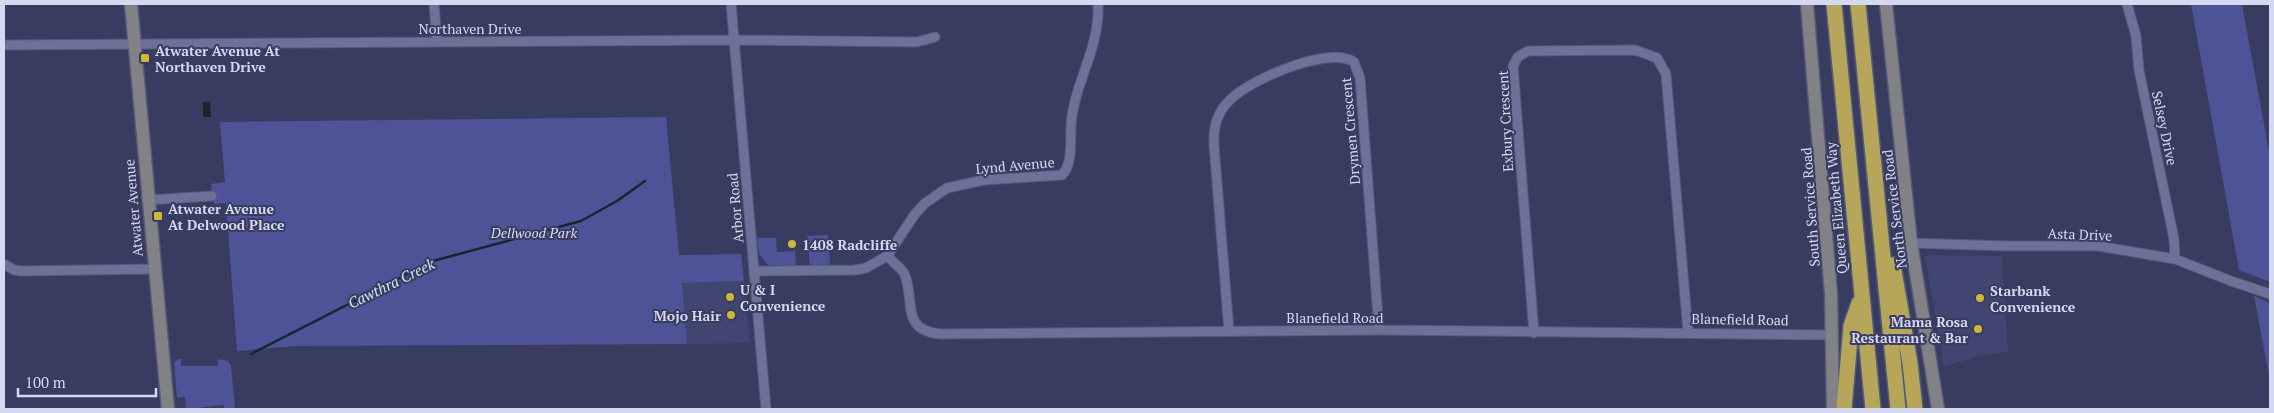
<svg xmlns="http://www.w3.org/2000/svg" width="2274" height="413" font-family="'PT Serif',serif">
<rect width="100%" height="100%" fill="#383c61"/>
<path fill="#414571" d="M1928,255L2002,256L2008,352L1981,355L1944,367L1925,256Z
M744,281L750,343L687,344L682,283Z"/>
<path fill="#4e5297" d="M2191,4H2242L2270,157V282L2239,270Z
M666,117L679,255L741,254L744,281L682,283L687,344L296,346L237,351L226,203L214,204L211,184L225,182L220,122Z
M828,235L830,266H810L807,236Z
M757,238H776L777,252L795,251L796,266L768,265L759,254Z
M2254,296L2270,303V381Z
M179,359H181V366H218V359L228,361L231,366L235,409H224V405L186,409L185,397L177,398L174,362Z"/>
<path fill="#11282f" d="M203,102H210L211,117H203Z"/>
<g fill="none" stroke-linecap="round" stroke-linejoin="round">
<path stroke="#11282f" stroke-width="2.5" d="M251,354L433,261L581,221L617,201L645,181"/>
<g stroke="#565978" stroke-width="11">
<path id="street" d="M434,4L437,42
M731,4L766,409
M2127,4L2136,36L2139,70L2174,239L2175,259
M4,45L734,40L917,42L935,37
M147,200L212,196
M1911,243L2007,246H2098L2175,259L2231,281L2270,294
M887,256C892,261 900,267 904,273C916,299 899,330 940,334L1379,330L1833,335
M4,264L14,270L21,271L154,269
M754,271L855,270L866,268L887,256L915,214L924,204L947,188L984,180L1062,175C1073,164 1070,142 1071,127C1073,84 1100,50 1098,4
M1229,331L1214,145C1213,129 1217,112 1230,100C1249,80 1329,45 1354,62L1360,78L1379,330
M1534,333L1513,66L1518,57L1528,51L1635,50L1657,58L1666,74L1688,332"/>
</g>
<g stroke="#565978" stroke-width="15">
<path id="secondary" d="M131,4L168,409
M1807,4L1831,294L1833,409
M1886,4L1911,243L1938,409"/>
</g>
<g stroke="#565978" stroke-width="18">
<path id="highway" d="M1834,4L1873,409
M1858,4L1898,409
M1893,265L1910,363L1915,409
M1844,409L1851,326L1859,303"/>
</g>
<use href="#street" stroke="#6c7199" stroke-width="9"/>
<use href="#secondary" stroke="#828186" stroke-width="12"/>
<use href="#highway" stroke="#b5a659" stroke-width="15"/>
</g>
<g fill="#d0b837" stroke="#383c61" stroke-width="2">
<rect x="140" y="53" width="10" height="10" rx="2.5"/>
<rect x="153" y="211" width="10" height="10" rx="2.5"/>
<circle cx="792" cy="244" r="5"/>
<circle cx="730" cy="297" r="5"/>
<circle cx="1980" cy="298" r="5"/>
<circle cx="731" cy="315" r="5"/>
<circle cx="1978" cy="329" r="5"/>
</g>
<g text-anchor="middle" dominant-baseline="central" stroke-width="4" stroke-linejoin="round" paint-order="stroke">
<g font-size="14" fill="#d5d9f0" stroke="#383c61">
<text x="470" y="28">Northaven Drive</text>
<text transform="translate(1505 121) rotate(-93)">Exbury Crescent</text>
<text transform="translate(2165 128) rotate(78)">Selsey Drive</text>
<text transform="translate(1350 131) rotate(-95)">Drymen Crescent</text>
<text transform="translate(1015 165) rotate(-5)">Lynd Avenue</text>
<text transform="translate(1810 207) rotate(-94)">South Service Road</text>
<text transform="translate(133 208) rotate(-95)">Atwater Avenue</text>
<text transform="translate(735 208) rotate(-95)">Arbor Road</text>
<text transform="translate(1836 208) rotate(-95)">Queen Elizabeth Way</text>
<text transform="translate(1894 209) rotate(-97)">North Service Road</text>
<text transform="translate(2080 234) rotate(2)">Asta Drive</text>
<text x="1335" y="317">Blanefield Road</text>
<text transform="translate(1740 319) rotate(1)">Blanefield Road</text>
</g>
<g font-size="14" font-weight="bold" fill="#d5d9f0" stroke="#383c61" text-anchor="start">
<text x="155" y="50">Atwater Avenue At<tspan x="155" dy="16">Northaven Drive</tspan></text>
<text x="168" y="208">Atwater Avenue<tspan x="168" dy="16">At Delwood Place</tspan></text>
<text x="802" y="244">1408 Radcliffe</text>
<text x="740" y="289">U &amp; I<tspan x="740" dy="16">Convenience</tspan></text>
<text x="1990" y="290">Starbank<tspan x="1990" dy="16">Convenience</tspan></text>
<text x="721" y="315" text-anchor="end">Mojo Hair</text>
<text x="1968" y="321" text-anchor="end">Mama Rosa<tspan x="1968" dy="16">Restaurant &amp; Bar</tspan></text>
</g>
<g font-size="14" font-style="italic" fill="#d7dcf7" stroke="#383c61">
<text x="534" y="232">Dellwood Park</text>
</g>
<g font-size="15" font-style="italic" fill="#c8eaf4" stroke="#383c61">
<text transform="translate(391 283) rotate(-26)">Cawthra Creek</text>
</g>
</g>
<rect width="2274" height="413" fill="none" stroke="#d5d9f0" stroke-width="10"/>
<path d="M18 388v8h138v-8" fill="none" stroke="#d5d9f0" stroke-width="2.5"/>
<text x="25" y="388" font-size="15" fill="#d5d9f0" stroke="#383c61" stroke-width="4" paint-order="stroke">100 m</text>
</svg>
